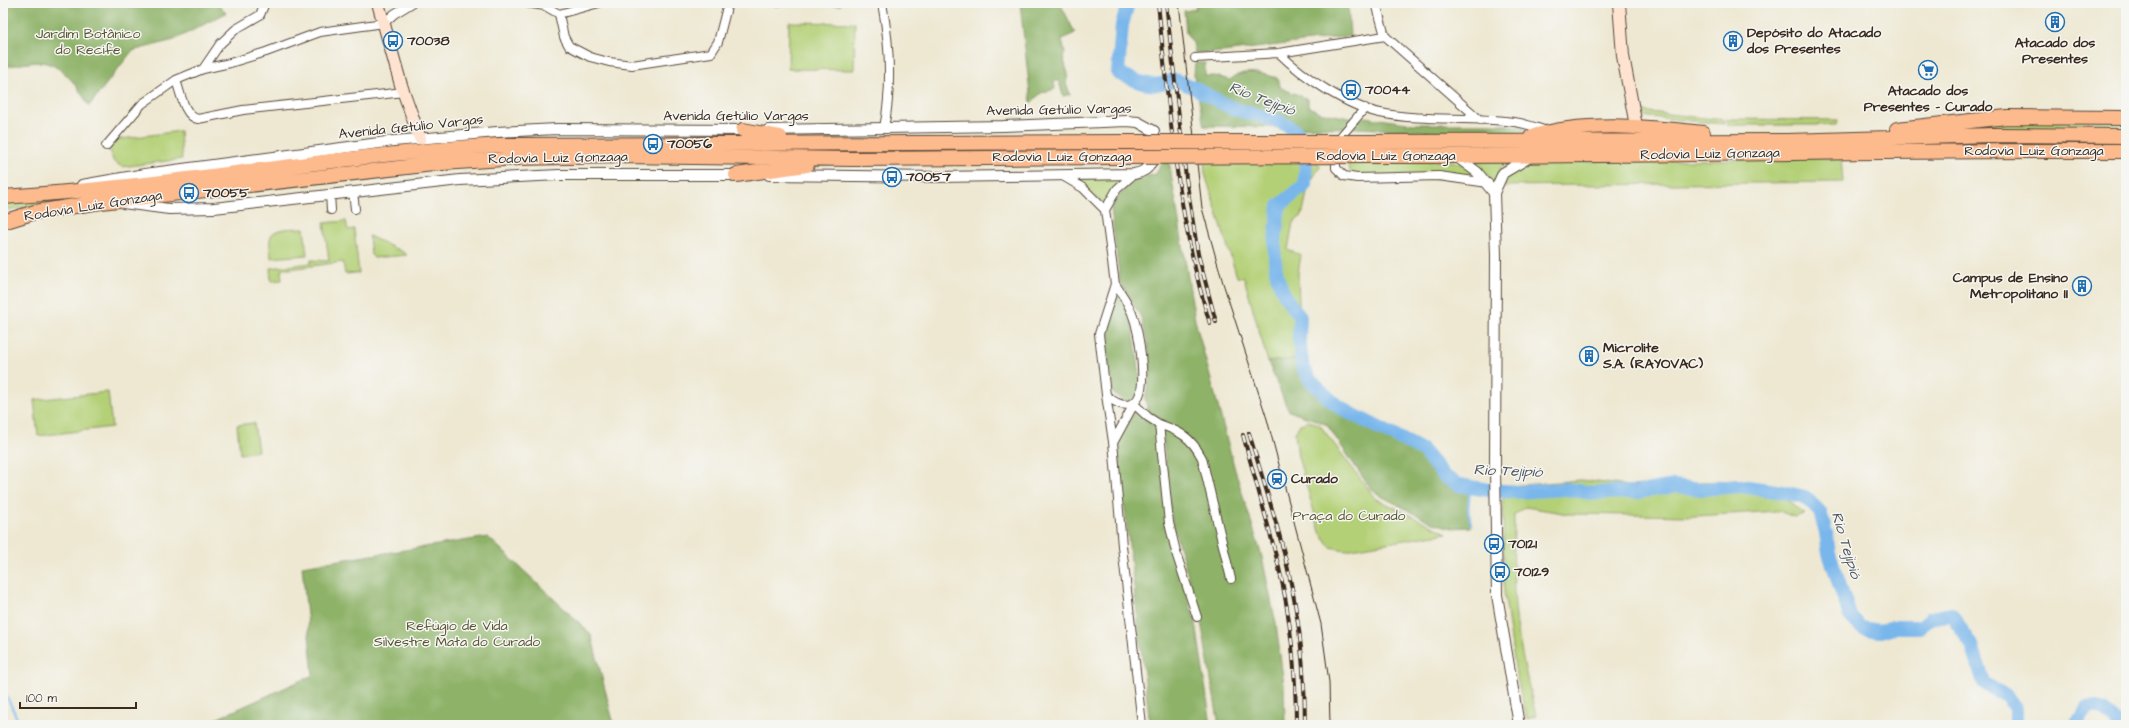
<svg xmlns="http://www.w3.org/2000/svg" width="2129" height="728" font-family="'Architects Daughter',sans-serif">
<rect width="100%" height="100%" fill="#f6f6f2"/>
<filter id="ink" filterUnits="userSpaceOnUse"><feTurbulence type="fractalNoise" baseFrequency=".025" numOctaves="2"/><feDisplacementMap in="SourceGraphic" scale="8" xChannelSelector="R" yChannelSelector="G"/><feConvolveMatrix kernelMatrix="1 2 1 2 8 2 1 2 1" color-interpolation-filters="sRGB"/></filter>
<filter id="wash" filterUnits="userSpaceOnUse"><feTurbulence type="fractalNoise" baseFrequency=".012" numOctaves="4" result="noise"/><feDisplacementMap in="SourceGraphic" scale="16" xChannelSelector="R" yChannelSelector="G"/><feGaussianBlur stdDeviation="0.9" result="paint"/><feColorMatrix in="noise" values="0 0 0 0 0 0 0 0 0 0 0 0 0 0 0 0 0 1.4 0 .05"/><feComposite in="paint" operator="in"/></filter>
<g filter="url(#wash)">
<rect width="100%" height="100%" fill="#eee8d2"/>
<path fill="#b3d076" stroke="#777d4a" d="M774,3H841V5L774,6Z
M789,22L855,23L854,70L788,69Z
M1640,111L1724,120V124L1641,116Z
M1727,119L1838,120L1837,125H1727Z
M2126,120V132H1946L1999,121Z
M180,131L182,159L122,167L113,161L109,146L114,140Z
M1841,158L1843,182L1504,186C1509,170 1520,167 1535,162Z
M1204,159H1316L1320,167L1309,184L1302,216L1293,222L1288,250L1301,255L1298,274L1301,358L1268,362L1244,278L1237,277L1205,174Z
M1468,160H1519L1501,168L1492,186L1488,175Z
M1452,161L1463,164L1482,179L1354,177L1348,167L1349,162Z
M1067,176H1128L1105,204Z
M60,199L41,206L3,210V200Z
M346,221L348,230L354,229L359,273L345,274L343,262L281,270L282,280L271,281L270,268L311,263V260L329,261L324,223Z
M304,228L307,255L271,258C271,253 269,245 270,239C272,226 295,229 304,228Z
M369,236L405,253L407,255L374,258L371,255Z
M108,392L112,427L38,436L34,400Z
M1309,421L1319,424L1375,498L1447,533L1345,550L1330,547L1320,532L1298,457L1295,433L1300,424Z
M254,423L258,451L240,454L237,425Z
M1581,480L1628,486L1738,480L1774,488L1804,514L1794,517L1779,511L1696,516L1569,514L1526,507L1514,515C1514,541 1513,566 1514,592C1516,634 1526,675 1536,716L1527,719L1516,674L1504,592L1503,496L1499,497L1498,487Z"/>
<path fill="#8eb267" stroke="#646e42" d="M3,3H217L226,13L174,40L132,51L89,106C79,89 67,69 46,63C37,60 13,66 3,67Z
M1020,3H1060L1075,33L1062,39L1065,53L1063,57L1068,74L1066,83L1070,94L1063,96L1059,81H1054L1055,89L1041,93L1031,103Z
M1195,3H1348L1350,36L1222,52L1195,53L1193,43L1186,33L1184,11L1196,9Z
M1195,63H1205V76H1215L1230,80C1244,68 1260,73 1277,78L1281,88L1308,99V106L1319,112L1360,120L1365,117L1414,124H1500L1524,127L1525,133L1474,134L1355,128L1204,126L1194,75Z
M1169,161L1195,320L1235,470L1262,557L1276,624L1284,685L1285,725H1219L1200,616L1172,522L1161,419L1149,413L1145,399L1151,371L1148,345L1141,317L1120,282L1111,208L1130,181L1156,174L1162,163Z
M1119,294L1132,321L1141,382L1139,394L1130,401L1124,402L1113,393L1105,335L1116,295Z
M1301,358C1302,371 1311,380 1319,389C1341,409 1365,422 1391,435C1401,440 1412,444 1421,450C1443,464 1439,482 1470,487L1468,510L1471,527L1452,528L1433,523L1379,495L1368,485L1327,425C1315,418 1301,417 1288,410L1268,362Z
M1134,411L1156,426L1174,557L1196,623L1211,725H1150L1117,442Z
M488,537L591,634L614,725H203L313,675L302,566Z"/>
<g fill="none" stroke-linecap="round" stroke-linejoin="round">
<path stroke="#78b6eb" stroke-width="2.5" d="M1470,487L1468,510L1471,524
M3,688L20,725"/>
<path stroke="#78b6eb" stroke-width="14" d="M1128,3L1122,25L1118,73C1138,82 1153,90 1174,80C1196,86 1204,94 1224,104C1241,114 1262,114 1280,122C1291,126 1299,134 1307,142L1305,185L1279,206C1274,253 1267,278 1300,317L1299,336L1302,365L1310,380L1334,403L1348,412L1422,450L1445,477L1459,485L1488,490L1518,492L1565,489L1593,493L1639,492L1674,486L1701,489L1740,486L1783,492L1805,497L1820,512L1826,533L1829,553L1850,616L1862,628L1880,631L1893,627H1920L1931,618L1951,614L1972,645L1984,683L2007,697L2016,709V725
M2076,725L2087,708C2101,704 2111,716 2120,725"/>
</g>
</g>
<g filter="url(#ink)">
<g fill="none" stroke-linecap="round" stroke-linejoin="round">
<g stroke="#564639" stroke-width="10">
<path id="minor" d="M526,3L545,6L559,14L564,37L569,46L590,57L609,62L632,65L711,53L718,42L728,3
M882,3C890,45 892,87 884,128
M1376,3L1385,36L1480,120
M559,14L599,3
M1279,53C1303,77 1347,106 1380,113C1424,122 1470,116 1514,122C1525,123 1536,128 1547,131
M1195,58L1279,53L1385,36
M203,69L230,63L266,52L320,32L384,23L394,14L412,3
M176,80C180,91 184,117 198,119L243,110L404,92
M1365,108L1336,142V168L1344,176L1357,178L1439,176L1488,183
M106,146L142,104L176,80L203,69L220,44L236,29L260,15L265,3
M1061,175L1083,188L1105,210
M353,192L355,209
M330,194L331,210
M1115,284C1123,296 1131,307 1135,322C1139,337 1151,398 1131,404C1121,407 1113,401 1106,395L1099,334L1115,284L1105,210L1117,189L1134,174
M1106,395L1113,442L1122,546L1142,725
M1159,424C1181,432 1191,437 1202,458L1231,579
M1114,441L1134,404L1148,417L1159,424L1169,523L1177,556L1197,617"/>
</g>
<g stroke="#564639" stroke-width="12">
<path id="tertiary" d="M768,130L1003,126L1127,121L1138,122L1154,131C1153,150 1158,170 1134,174L938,177L769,175
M1457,157L1477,172L1494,193
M82,185L145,174L394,141L497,132L557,129L748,130
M123,203L169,209L214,208L460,180L559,175H743
M1519,725L1497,595L1495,467L1496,255L1494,193L1503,173L1530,157"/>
</g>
<g stroke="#564639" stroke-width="14">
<path id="secondary" d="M378,3L401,85L420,138
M1619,3L1623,56L1636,126"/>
</g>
<g stroke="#564639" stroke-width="16">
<path id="trunk" d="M1897,129L2007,117L2126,118
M743,130L780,137
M1531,137C1586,120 1646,127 1703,133
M1365,142L1787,141L1992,135L2126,136
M1365,156C1619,157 1872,150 2126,151
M736,175L807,165
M3,197C169,187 334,155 500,145L1122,142
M3,222L35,212L101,202L442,163L518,158L619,156L853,159L1123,157"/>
</g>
<use href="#minor" stroke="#fff" stroke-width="8"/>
<use href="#tertiary" stroke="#fff" stroke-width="10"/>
<use href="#secondary" stroke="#fee3d1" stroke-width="12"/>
<use href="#trunk" stroke="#fcba8d" stroke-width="14"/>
<path stroke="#3b2a1e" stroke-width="1" d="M1179,3L1202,208L1223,283L1267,419L1321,624L1329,682L1330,725"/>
<g stroke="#3b2a1e" stroke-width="4">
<path id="rail" d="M1158,3C1169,111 1178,220 1210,324
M1166,3L1186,178L1198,254L1216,322
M1249,433C1266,490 1285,546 1295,604C1302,643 1305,685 1305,725
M1243,435C1255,479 1268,523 1279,568C1291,619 1296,672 1296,725"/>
</g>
<use href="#rail" stroke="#f6f6f2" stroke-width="2.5" stroke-dasharray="8" stroke-linecap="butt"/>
<g stroke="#564639" stroke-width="16" stroke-linecap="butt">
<path id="trunk-bridge" d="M1122,142H1365
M1123,157L1365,156"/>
</g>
<use href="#trunk-bridge" stroke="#fcba8d" stroke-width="14"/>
</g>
</g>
<defs>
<g id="building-ring" transform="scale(1)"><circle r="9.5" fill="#f6f6f2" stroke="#1f6fb2" stroke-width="1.5"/><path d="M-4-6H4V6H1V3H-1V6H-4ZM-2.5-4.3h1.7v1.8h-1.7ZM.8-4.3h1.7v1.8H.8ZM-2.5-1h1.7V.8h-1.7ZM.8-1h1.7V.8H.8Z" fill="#1f6fb2"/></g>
<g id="bus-ring" transform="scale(1)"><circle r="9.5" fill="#f6f6f2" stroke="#1f6fb2" stroke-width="1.5"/><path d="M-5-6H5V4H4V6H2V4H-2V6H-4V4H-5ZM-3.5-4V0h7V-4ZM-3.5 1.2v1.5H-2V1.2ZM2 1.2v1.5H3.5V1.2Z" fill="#1f6fb2"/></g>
<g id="supermarket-ring" transform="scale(1)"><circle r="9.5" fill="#f6f6f2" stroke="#1f6fb2" stroke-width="1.5"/><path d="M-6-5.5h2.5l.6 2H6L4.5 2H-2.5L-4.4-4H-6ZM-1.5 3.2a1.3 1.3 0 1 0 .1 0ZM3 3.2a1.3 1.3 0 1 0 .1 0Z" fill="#1f6fb2"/></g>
<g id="station-ring" transform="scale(1)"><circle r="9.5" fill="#f6f6f2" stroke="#1f6fb2" stroke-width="1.5"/><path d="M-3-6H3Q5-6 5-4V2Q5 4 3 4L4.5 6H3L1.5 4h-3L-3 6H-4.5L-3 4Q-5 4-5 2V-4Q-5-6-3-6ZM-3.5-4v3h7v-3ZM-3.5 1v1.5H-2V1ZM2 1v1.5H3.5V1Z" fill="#1f6fb2"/></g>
</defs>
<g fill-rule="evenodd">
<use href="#building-ring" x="2055" y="22"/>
<use href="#bus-ring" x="393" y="41"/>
<use href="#building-ring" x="1733" y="41"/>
<use href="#supermarket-ring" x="1928" y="70"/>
<use href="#bus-ring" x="1351" y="90"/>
<use href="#bus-ring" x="653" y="144"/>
<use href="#bus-ring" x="892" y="177"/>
<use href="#bus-ring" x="189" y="193"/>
<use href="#building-ring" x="2082" y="286"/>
<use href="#building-ring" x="1589" y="356"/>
<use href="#station-ring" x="1277" y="479"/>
<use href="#bus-ring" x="1494" y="544"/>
<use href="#bus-ring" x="1500" y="572"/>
</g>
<g text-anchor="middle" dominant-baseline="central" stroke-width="3" stroke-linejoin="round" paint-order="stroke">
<g font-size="14" font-weight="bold" fill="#3b2a1e" stroke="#f6f6f2" text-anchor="start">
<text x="1747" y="33">Depósito do Atacado<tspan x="1747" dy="16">dos Presentes</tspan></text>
<text x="407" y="41">70038</text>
<text x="2055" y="43" text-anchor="middle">Atacado dos<tspan x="2055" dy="16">Presentes</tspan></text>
<text x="1365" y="90">70044</text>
<text x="1928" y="91" text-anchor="middle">Atacado dos<tspan x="1928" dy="16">Presentes - Curado</tspan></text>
<text x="667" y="144">70056</text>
<text x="906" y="177">70057</text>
<text x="203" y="193">70055</text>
<text x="2068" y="278" text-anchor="end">Campus de Ensino<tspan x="2068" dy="16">Metropolitano II</tspan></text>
<text x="1603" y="348">Microlite<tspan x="1603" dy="16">S.A. (RAYOVAC)</tspan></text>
<text x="1291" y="479">Curado</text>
<text x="1508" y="544">70121</text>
<text x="1514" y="572">70129</text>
</g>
<g font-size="14" fill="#595434" stroke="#f6f6f2">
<text x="88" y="34">Jardim Botânico<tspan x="88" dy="16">do Recife</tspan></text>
<text x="1349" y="516">Praça do Curado</text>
<text x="457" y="626">Refúgio de Vida<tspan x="457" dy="16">Silvestre Mata do Curado</tspan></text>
</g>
<g font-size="14" fill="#3b2a1e" stroke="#f6f6f2">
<text transform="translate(1059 110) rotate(-1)">Avenida Getúlio Vargas</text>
<text x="736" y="116">Avenida Getúlio Vargas</text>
<text transform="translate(411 127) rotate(-6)">Avenida Getúlio Vargas</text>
<text x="2034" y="151">Rodovia Luiz Gonzaga</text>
<text transform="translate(1710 154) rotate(-1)">Rodovia Luiz Gonzaga</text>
<text x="1386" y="156">Rodovia Luiz Gonzaga</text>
<text x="1062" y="157">Rodovia Luiz Gonzaga</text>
<text transform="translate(558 158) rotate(-1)">Rodovia Luiz Gonzaga</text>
<text transform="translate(93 206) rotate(-9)">Rodovia Luiz Gonzaga</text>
</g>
<g font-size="15" font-style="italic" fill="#4d545c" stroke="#f6f6f2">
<text transform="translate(1262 99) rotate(21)">Rio Tejipió</text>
<text transform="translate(1508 471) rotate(2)">Rio Tejipió</text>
<text transform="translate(1846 545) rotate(73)">Rio Tejipió</text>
</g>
</g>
<rect width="2129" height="728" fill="none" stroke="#f6f6f2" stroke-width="16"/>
<path d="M20 702v6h116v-6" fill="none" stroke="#3b2a1e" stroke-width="2"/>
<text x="26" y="702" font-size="12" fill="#3b2a1e" stroke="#f6f6f2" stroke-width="3" paint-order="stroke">100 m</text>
</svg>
